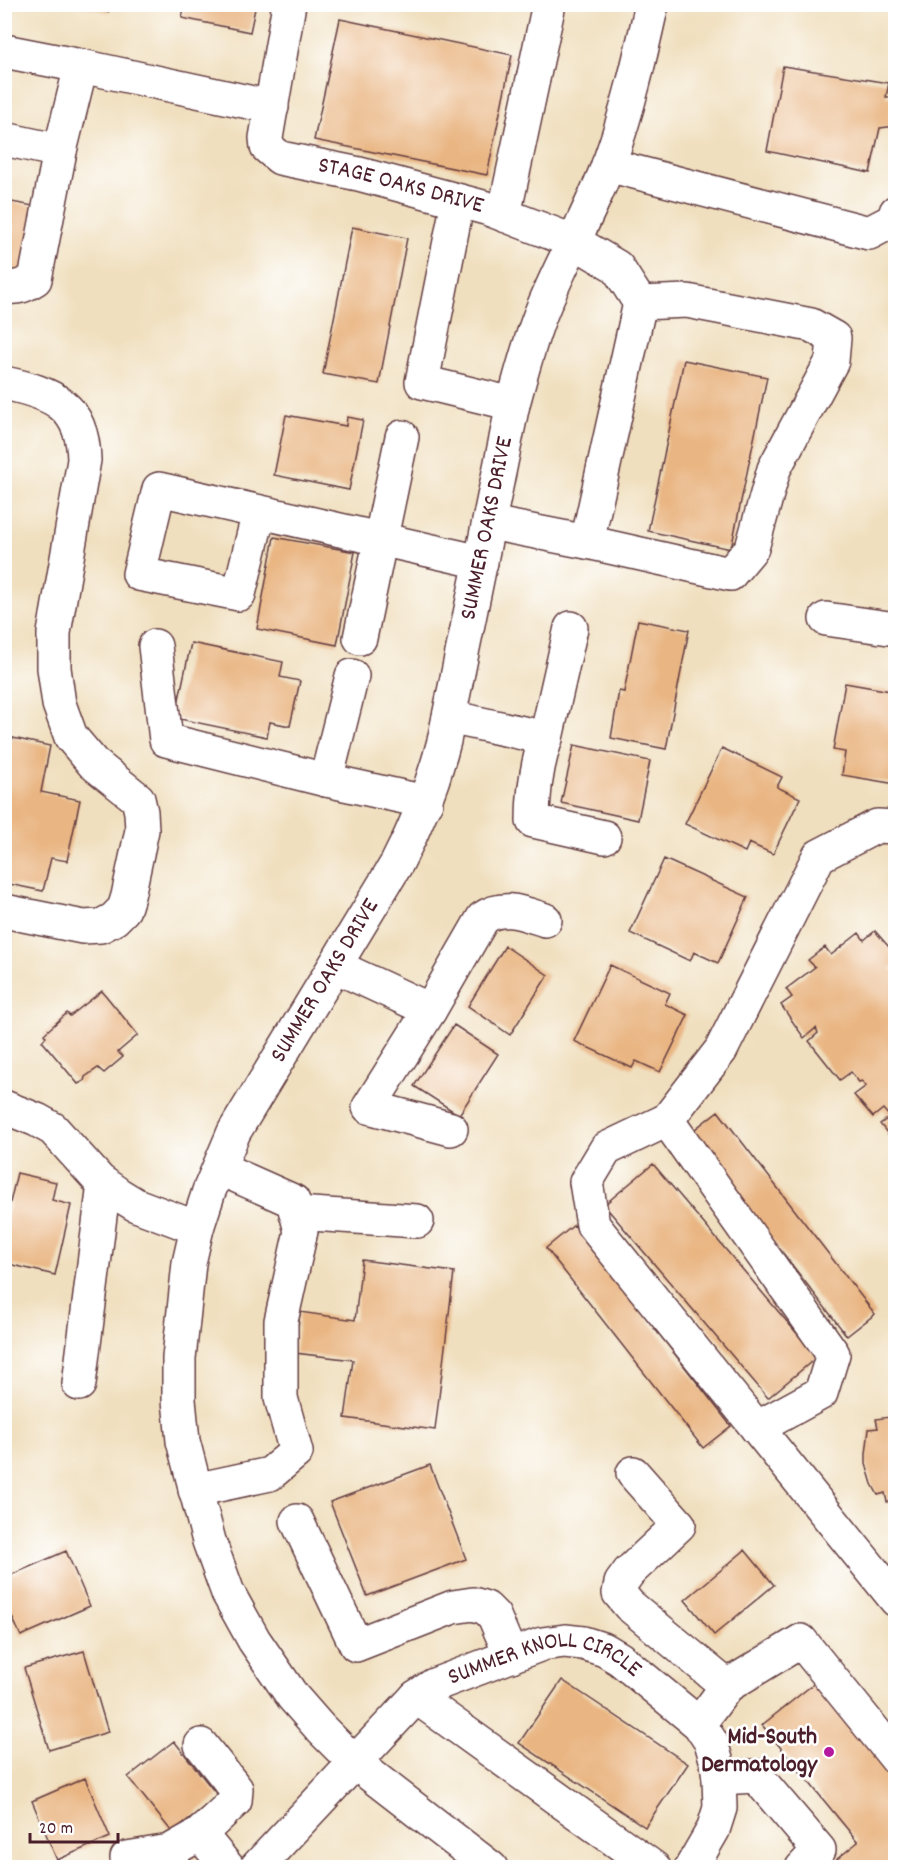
<svg xmlns="http://www.w3.org/2000/svg" width="900" height="1872" font-family="Dekko,sans-serif">
<rect width="100%" height="100%" fill="#fff"/>
<filter id="ink" filterUnits="userSpaceOnUse"><feTurbulence type="fractalNoise" baseFrequency=".0167" numOctaves="2"/><feDisplacementMap in="SourceGraphic" scale="12" xChannelSelector="R" yChannelSelector="G"/><feConvolveMatrix kernelMatrix="1 2 1 2 8 2 1 2 1" color-interpolation-filters="sRGB"/></filter>
<filter id="wash" filterUnits="userSpaceOnUse"><feTurbulence type="fractalNoise" baseFrequency=".008" numOctaves="4" result="noise"/><feDisplacementMap in="SourceGraphic" scale="24" xChannelSelector="R" yChannelSelector="G"/><feGaussianBlur stdDeviation="1.35" result="paint"/><feColorMatrix in="noise" values="0 0 0 0 0 0 0 0 0 0 0 0 0 0 0 0 0 1.4 0 .05"/><feComposite in="paint" operator="in"/></filter>
<g filter="url(#wash)">
<rect width="100%" height="100%" fill="#f0dfbe"/>
<g id="blocks">
<path fill="#e9b582" d="M76,4H110L108,12Z
M185,4H256L250,32L182,18Z
M340,19L512,55L487,175L314,140Z
M783,66L889,83L886,97H896V126L880,128L870,173L767,151Z
M4,196H7L6,201L39,207L26,273L4,269Z
M352,227L407,238L379,384L323,374Z
M684,360L767,377L731,549L648,531Z
M286,415L346,426L347,417L363,420L349,490L274,475Z
M274,537L355,552L337,645L257,629Z
M638,620L689,630L666,749L611,738L619,691L624,692Z
M191,643L283,662L280,677L300,681L290,726L270,722L267,737L175,718Z
M845,683L896,692V784L842,775L845,752L833,750Z
M4,736L50,746L41,792L80,800L67,861L51,858L43,891L4,883Z
M574,745L650,761L638,820L561,803Z
M722,748L782,777L777,787L800,798L773,854L749,843L745,852L685,824Z
M664,859L748,897L718,963L694,952L690,961L630,933Z
M875,931L896,955V965L891,968L896,974V1144L880,1124L890,1117L883,1109L873,1117L854,1095L866,1086L862,1081L859,1082L851,1072L840,1080L809,1041L818,1033L816,1028L804,1038L781,1005L792,997L786,989L815,967L808,960L825,947L831,955L859,933L864,940Z
M505,946L548,975L510,1035L468,1006Z
M610,965L670,993L665,1004L688,1015L660,1072L636,1061L632,1068L574,1041Z
M102,991L138,1035L118,1052L123,1057L104,1073L98,1068L85,1077L84,1081L78,1084L42,1041L46,1037L44,1034L67,1013L70,1016Z
M454,1025L498,1054L459,1115L414,1086Z
M718,1111L875,1314L847,1336L690,1133Z
M653,1164L817,1357L768,1398L604,1205Z
M17,1173L56,1182L52,1200L71,1205L55,1275L4,1263V1228Z
M574,1225L731,1426L703,1448L546,1248Z
M362,1260L454,1272L435,1430L345,1418L353,1360L295,1353L300,1312L355,1320Z
M896,1416V1501L887,1502L885,1493L878,1495L872,1484L866,1464V1454L869,1429L878,1428L876,1419Z
M430,1465L466,1559L367,1596L330,1502Z
M745,1550L774,1585L714,1635L685,1600Z
M66,1551L90,1606L21,1636L4,1600V1578Z
M84,1651L108,1732L49,1750L24,1668Z
M562,1680L688,1764L645,1827L519,1743Z
M816,1682L896,1779V1868H844L837,1859L858,1842L762,1725Z
M174,1741L218,1796L172,1832L128,1777Z
M85,1778L110,1837L57,1860L32,1801Z"/>
</g>
</g>
<g filter="url(#ink)">
<use href="#blocks" fill-opacity="0" stroke="#633c41" stroke-width="1.5"/>
<g fill="none" stroke-linecap="round" stroke-linejoin="round">
<g stroke="#633c41" stroke-width="36">
<g id="minor">
<path id="s1" d="M289,4L266,138L267,147L280,158L359,174L486,208L575,242L617,267L640,303L587,542L490,523"/>
<path d="M4,51L81,66"/>
<path d="M4,139L60,151L81,66L272,107"/>
<path d="M608,165L869,233L894,220L896,212"/>
<path d="M458,201L422,382L513,404"/>
<path d="M504,215L549,4"/>
<path d="M4,286C17,289 24,286 35,279L60,151"/>
<path d="M4,383C52,393 83,405 84,460L54,633V668L59,704L71,737L93,763L138,799L141,812L142,830L128,896L124,909L114,919L101,926L83,927L4,911"/>
<path d="M259,512L239,594L139,574L159,489L481,562"/>
<path d="M587,542L730,574L752,548L774,469L832,361L834,338L811,325L687,301L640,303"/>
<path d="M826,619L896,629"/>
<path d="M360,638L402,437"/>
<path d="M155,646L166,740L326,780L426,802"/>
<path d="M449,717L546,738C537,764 533,793 533,821L604,837"/>
<path d="M546,738L571,628"/>
<path d="M326,780L352,676"/>
<path d="M896,827L877,826L819,856L721,1050L667,1120L606,1149L586,1182L593,1225L896,1600"/>
<path d="M335,966L430,1010L483,918C503,904 523,913 545,920"/>
<path d="M430,1010L369,1107L451,1129"/>
<path d="M4,1107L37,1120L53,1129L100,1181L118,1194L136,1205L197,1228"/>
<path d="M667,1120L833,1354L821,1393L757,1428"/>
<path d="M296,1213L417,1221"/>
<path d="M79,1384L104,1184"/>
<path d="M633,1473L679,1525L629,1572L621,1583L619,1593L629,1605L727,1686L699,1724"/>
<path d="M195,1490L270,1474L296,1452L281,1398V1321L301,1231L293,1201L219,1168"/>
<path d="M297,1521L356,1645L453,1607L473,1604L486,1608L494,1616L511,1656"/>
<path d="M727,1686L801,1641L896,1758"/>
<path d="M416,1697L654,1868"/>
<path d="M719,1778L756,1776L819,1850L802,1868"/>
<path d="M200,1834L228,1868"/>
<path d="M127,1858L170,1851L200,1834L235,1801L236,1789L201,1745"/>
<path id="s2" d="M256,1868L416,1697L434,1685L542,1644L565,1641L583,1643L605,1650L620,1659L699,1724L711,1742L717,1763L719,1778L720,1808L713,1830L691,1868"/>
<path id="s3" d="M491,1868L354,1762L321,1729L293,1697L254,1640L228,1593L209,1541L183,1441L179,1400V1358L189,1263L197,1228L209,1191L234,1132L397,863C418,823 433,784 444,741L513,404C522,371 530,339 543,308C563,259 590,213 609,163C628,111 640,58 652,4"/>
</g>
</g>
<use href="#minor" stroke="#fff" stroke-width="33"/>
</g>
</g>
<circle fill="#b5179e" stroke="#fff" stroke-width="2" cx="829" cy="1752" r="6"/>
<g text-anchor="middle" dominant-baseline="central" stroke-width="5" stroke-linejoin="round" paint-order="stroke">
<g font-size="24" fill="#4a1f2b" stroke="#fff">
<text stroke="none"><textPath href="#s1" startOffset="286">STAGE OAKS DRIVE</textPath></text>
<text stroke="none"><textPath href="#s3" startOffset="1524">SUMMER OAKS DRIVE</textPath></text>
<text stroke="none"><textPath href="#s3" startOffset="1038">SUMMER OAKS DRIVE</textPath></text>
<text stroke="none"><textPath href="#s2" startOffset="374">SUMMER KNOLL CIRCLE</textPath></text>
</g>
<g font-size="24" font-weight="bold" fill="#4a1f2b" stroke="#fff" text-anchor="end">
<text x="817" y="1738">Mid-South<tspan x="817" dy="28">Dermatology</tspan></text>
</g>
</g>
<rect width="900" height="1872" fill="none" stroke="#fff" stroke-width="24"/>
<path d="M30 1833v9h88v-9" fill="none" stroke="#4a1f2b" stroke-width="3"/>
<text x="39" y="1833" font-size="18" fill="#4a1f2b" stroke="#ffffff" stroke-width="4.5" paint-order="stroke">20 m</text>
</svg>
